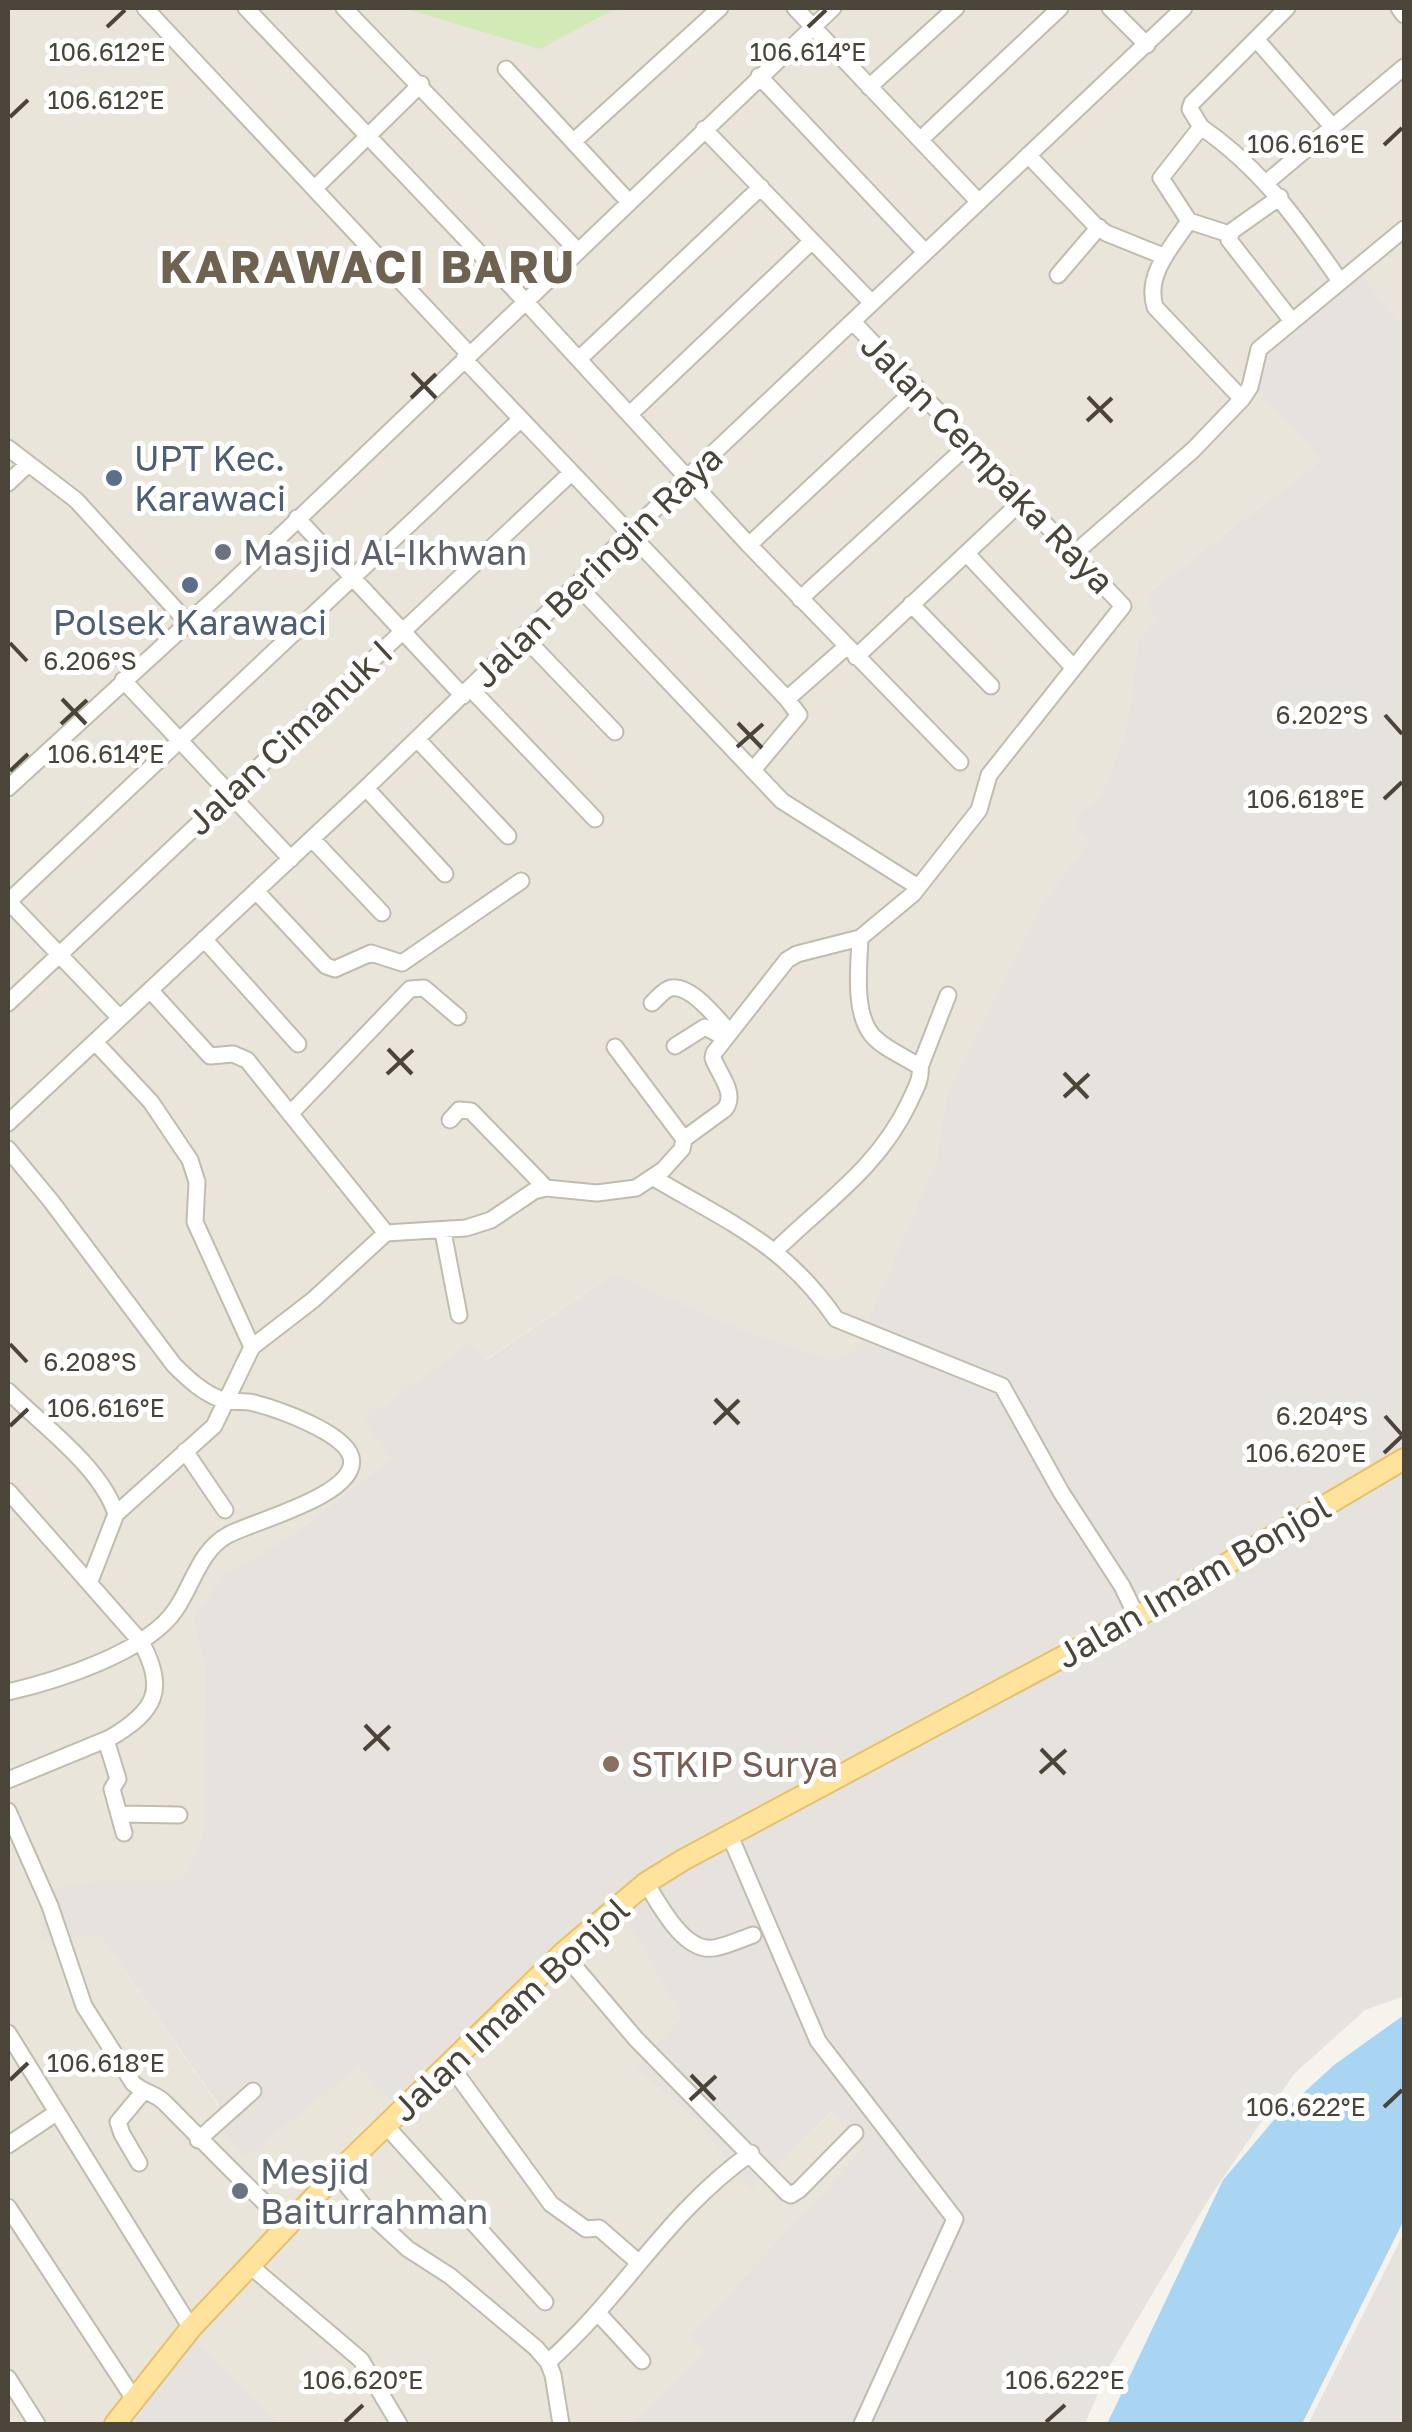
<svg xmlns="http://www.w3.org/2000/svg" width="1412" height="2432" font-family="'Golos Text',sans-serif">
<rect width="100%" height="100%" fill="#f6f3ec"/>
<path fill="#eae5da" d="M8,8H1404V328L1357,272L1321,460L1144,596L1158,620L1138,642L1126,732L1102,792L1074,821L1089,840L1038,909L947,1093L936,1160L855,1350L835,1360L745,1331L614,1274L485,1360L470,1342L365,1422L391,1457L286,1540L225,1572L193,1617L205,1671L202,1840L180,1880H103L100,1936L219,2106L359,2066L394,2104L615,1900L681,2017L634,2068L696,2121L751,2189L832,2112L862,2148L689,2336L704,2352L629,2424H281L196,2340L131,2424H8Z"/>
<path fill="#e6e2dd" d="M1358,272L1404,328V1996L1365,2010L1294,2074L1210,2197L1109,2367L1085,2424H629L703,2353L689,2336L862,2148L831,2112L751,2190L696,2121L634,2068L681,2017L615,1900L394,2104L359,2067L246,2156L211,2123L219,2105L100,1936L42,1938L40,1892L103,1880H180L202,1840L205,1671L193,1617L225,1572L286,1540L390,1458L364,1421L470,1342L486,1360L614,1274L745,1331L835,1360L855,1350L936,1160L947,1093L1038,909L1089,840L1073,821L1102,792L1126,732L1138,642L1157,620L1144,596L1321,460L1240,371Z
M1404,2233V2424H1308Z
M196,2339L281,2424H131Z"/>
<path fill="#d2eab5" d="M403,8H640L611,11L540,49Z"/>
<path fill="#a9d4f2" d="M1404,2015V2220L1302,2424H1107L1223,2180L1273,2121L1334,2065Z"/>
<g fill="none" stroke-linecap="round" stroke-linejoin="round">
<g stroke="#c2bbae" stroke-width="19">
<path id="minor" d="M145,8L469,354
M246,8L525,301L749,545L960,762
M344,8L578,251
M795,8L978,201
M1110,8L1147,45
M1399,8L1404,15
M1256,39L1331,125
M506,69L628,201
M759,76L925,252
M869,87L956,8
M1201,127L1190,109L1192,103L1287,8
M704,129L872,303
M920,140L1060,8
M574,141L720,8
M1028,155L1095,225L1106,233L1163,256
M1267,182L1404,67
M316,187L421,84
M1280,197L1232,231L1229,240L1292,321
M1189,221C1172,247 1145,274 1155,307L1242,399
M1229,234L1189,221L1161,178L1201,127C1261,168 1299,222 1340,281
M1058,275L1099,227
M464,359L787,699L846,647
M579,359L761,187
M630,414L812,241
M8,448L76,500L188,623
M8,483L27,465
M297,518L463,696
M749,545L917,388
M1075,553L1193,450L1242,399L1250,387L1259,349L1404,229
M967,554L1074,668
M577,585L782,801L918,887
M800,599L969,444
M911,604L991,686
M524,637L615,732
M856,657L1023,500
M123,680L291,859
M470,688L595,819
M417,739L508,836
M753,770L799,715L787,699
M8,788L225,589L833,8
M366,788L445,874
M312,839L382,913
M257,892L326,966L335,969L371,953L402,963L521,881
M8,901L120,1018
M8,902L520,420
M204,939L298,1044
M150,990L210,1056L233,1054L247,1060L386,1233
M8,1003L571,473
M652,1003C658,998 663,990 671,988C691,984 716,1018 729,1031
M95,1042L151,1102L190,1160L197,1182L195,1222L252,1347
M675,1046L705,1027L725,1038
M920,1067L948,995
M290,1114L410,989L424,988L458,1017
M450,1120L459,1110L471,1111L546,1188
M8,1123L366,788L688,477L1184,8
M684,1139L725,1109C737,1093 719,1075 713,1058L714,1053L787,960L797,954L860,938L913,894L979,810L989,775L1123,606L853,322
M8,1149L51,1201L174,1365C188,1379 204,1394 223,1400C233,1403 244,1400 254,1403C277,1409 344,1432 351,1457C361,1495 250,1522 228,1535C200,1550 193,1584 176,1609C148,1652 56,1681 8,1692
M654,1178C728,1222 785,1244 836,1319L1002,1386L1061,1492L1122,1586L1137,1617
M443,1232L459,1315
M775,1251C825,1202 878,1168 909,1103C914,1091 922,1080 920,1067C904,1056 884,1049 872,1035C853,1012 859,966 860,938
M8,1391C42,1425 101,1467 116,1514L90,1581
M185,1451L225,1510
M8,1491L141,1642C167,1689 156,1711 110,1738L8,1780
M116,1514L214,1426L252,1347L313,1300L386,1233L466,1228L491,1220L534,1191L546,1188L597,1193L636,1188L663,1170L682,1149L684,1139L615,1047
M106,1740L118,1779L112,1789L124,1833
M8,1811L50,1906L84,2006L133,2083C143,2093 156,2093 165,2103C206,2144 245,2185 287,2224
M120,1814L179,1815
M730,1836L818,2041L955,2219L862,2424
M646,1883C659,1904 684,1953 714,1948C727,1946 741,1939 753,1935
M563,1953L636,2039L787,2193L791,2195L799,2190L855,2133
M8,2033L191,2328
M450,2065L551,2204L586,2229L599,2228L638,2262
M387,2127L545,2302
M198,2140L253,2091
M8,2145L56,2113
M139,2163L122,2134L118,2122L143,2092
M337,2173L371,2215L408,2249L450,2276L536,2348L548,2362L553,2375L561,2424
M8,2207L134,2399
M248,2264L361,2360L399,2424
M598,2313L642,2361
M548,2362C624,2295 666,2213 751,2153
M8,2378L37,2424"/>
</g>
<g stroke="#e6c16a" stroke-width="24">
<path id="major" d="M115,2424L191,2328L337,2173L563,1953L646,1883L683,1860L1137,1617L1404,1459"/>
</g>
<use href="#minor" stroke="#fff" stroke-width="15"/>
<use href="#major" stroke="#ffe39c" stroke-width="20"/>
</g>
<path fill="none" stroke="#4b4439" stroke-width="4" d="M107,27L125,10M808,27L826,10M10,117L28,100M1384,145L1402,128M412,373L436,398M1088,397L1112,422M411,398L436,374M1087,421L1112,398M10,643L27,661M62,699L86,724M1385,715L1402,734M738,723L762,748M61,724L87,700M737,747L763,724M10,771L28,754M1384,799L1402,782M388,1049L412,1074M1064,1073L1088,1098M387,1074L413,1050M1064,1097L1089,1074M10,1344L27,1362M715,1399L739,1424M1385,1416L1402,1435M714,1424L739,1400M10,1426L28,1409M1384,1453L1402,1436M365,1725L389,1750M1041,1749L1065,1774M364,1750L390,1726M1040,1773L1066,1750M691,2075L715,2100M10,2080L28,2063M690,2100L716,2076M1384,2107L1402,2090M345,2422L363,2405M1046,2422L1065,2405"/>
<g fill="#5c6f8a" stroke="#fff" stroke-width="4">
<circle cx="114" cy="478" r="10"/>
<circle cx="190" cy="585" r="10"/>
</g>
<g fill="#6b7280" stroke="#fff" stroke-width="4">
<circle cx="223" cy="552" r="10"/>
<circle cx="240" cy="2191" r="10"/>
</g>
<circle fill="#8d6e63" stroke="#fff" stroke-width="4" cx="611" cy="1764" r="10"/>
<g text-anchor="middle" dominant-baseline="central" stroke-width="10" stroke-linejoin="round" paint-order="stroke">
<g font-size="35" fill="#4e5e75" stroke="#fff" text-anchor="start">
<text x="134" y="458">UPT Kec.<tspan x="134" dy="40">Karawaci</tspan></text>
<text x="190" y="622" text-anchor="middle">Polsek Karawaci</text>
</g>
<g font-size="35" fill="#4b4439" stroke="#fff">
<text transform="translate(988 463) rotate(46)">Jalan Cempaka Raya</text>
<text transform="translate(597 566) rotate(-44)">Jalan Beringin Raya</text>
<text transform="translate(289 737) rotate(-43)">Jalan Cimanuk I</text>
<text transform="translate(1193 1581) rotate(-30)">Jalan Imam Bonjol</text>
<text transform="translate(510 2009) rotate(-43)">Jalan Imam Bonjol</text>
</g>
<g font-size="35" fill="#5b616d" stroke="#fff" text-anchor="start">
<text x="243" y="552">Masjid Al-Ikhwan</text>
<text x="260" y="2171">Mesjid<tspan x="260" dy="40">Baiturrahman</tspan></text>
</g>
<g font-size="35" fill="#785e54" stroke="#fff" text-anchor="start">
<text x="631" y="1764">STKIP Surya</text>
</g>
<g font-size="45" font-weight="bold" letter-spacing="2.5" fill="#6e6250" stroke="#fff">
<text x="368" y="266">KARAWACI BARU</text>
</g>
</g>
<g font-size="25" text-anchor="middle" fill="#4b4439" stroke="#fff" stroke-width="10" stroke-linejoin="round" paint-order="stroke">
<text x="107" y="61">106.612°E</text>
<text x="808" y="61">106.614°E</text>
<text x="106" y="109">106.612°E</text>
<text x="1306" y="153">106.616°E</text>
<text x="90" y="670">6.206°S</text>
<text x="1322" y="724">6.202°S</text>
<text x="106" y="763">106.614°E</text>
<text x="1306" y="808">106.618°E</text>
<text x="90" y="1371">6.208°S</text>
<text x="106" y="1417">106.616°E</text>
<text x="1322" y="1425">6.204°S</text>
<text x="1306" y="1462">106.620°E</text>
<text x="106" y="2072">106.618°E</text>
<text x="1306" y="2116">106.622°E</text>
<text x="363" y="2389">106.620°E</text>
<text x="1065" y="2389">106.622°E</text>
</g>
<rect width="1412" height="2432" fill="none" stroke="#4b4439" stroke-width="20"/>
</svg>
